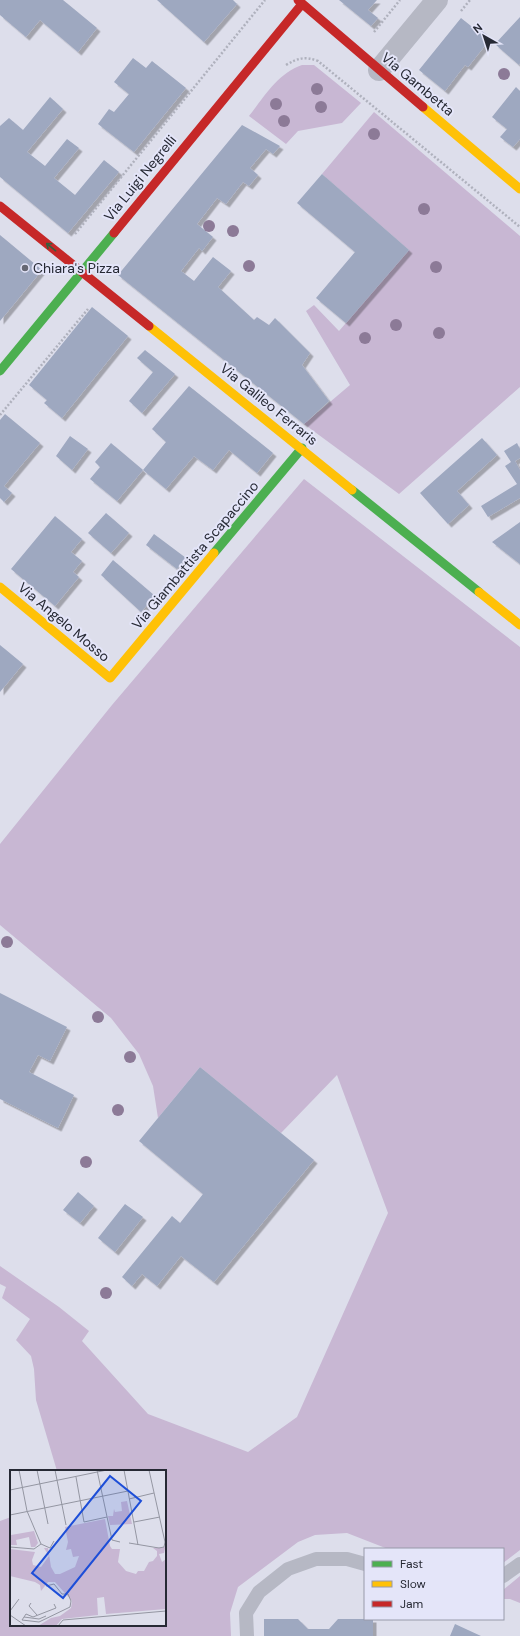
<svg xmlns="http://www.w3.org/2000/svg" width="520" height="1636" font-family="'DM Sans',sans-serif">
<defs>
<filter id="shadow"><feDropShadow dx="3.5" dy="3.5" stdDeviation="0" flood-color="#0004"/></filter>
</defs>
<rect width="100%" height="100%" fill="#dddeeb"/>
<path fill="#c8b7d3" d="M302,65H314L361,103L342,123L298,131L286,144L249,116C264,97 278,73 302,65Z
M374,112L520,236V387L399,494L304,424L350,385L306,311L314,305L339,331L409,250L322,174Z
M304,479L520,647V1550L503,1563V1549H388L347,1533L315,1535L298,1542L238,1587L230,1613L231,1636H0V1521L11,1517V1625H165V1471H57L36,1400L34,1369L31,1356L16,1340L30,1319L2,1298L6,1287L0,1284V1266L59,1307L89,1331L82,1341L148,1414L248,1452L297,1417L388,1213L337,1075L281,1133L200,1067L158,1118L153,1086L139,1054L111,1018L0,925V844L112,705Z
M520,1576V1603L510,1599H503V1590Z"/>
<path fill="#9ea8c0" filter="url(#shadow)" d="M0,0H63L97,28L78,52L40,20L26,37L0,15Z
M157,0H233L237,4L204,42Z
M339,0H377L368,10L378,18L371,26Z
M520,17V63L519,65L495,44Z
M461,18L476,30L478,28L491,38L468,67L465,65L445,91L419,70Z
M133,58L146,68L152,61L186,88L134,152L98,124L109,109L114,112L129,94L114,82Z
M516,87L520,91V139L513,147L500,137L507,129L492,117Z
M50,97L63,109L27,152L45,166L67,139L79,148L54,178L75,195L104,160L119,172L68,233L0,177V126L9,118L23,130Z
M242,125L280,146L273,154L266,149L250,168L258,175L249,186L243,182L226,204L217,198L197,224L213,237L202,251L199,248L181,271L194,281L213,257L231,271L218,287L254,320L257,317L269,325L275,318L310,353L302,365L329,401L304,424L118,275Z
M322,174L409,250L346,323L316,298L355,252L297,203Z
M0,235L42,270L0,321Z
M92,307L128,336L62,418L44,403L47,400L29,385Z
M145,350L175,374L142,413L129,401L153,372L137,358Z
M189,386L273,453L257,473L229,450L213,470L194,456L166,489L143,470L166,442L152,429Z
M5,414L40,443L4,486L12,493L4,502L0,498V420Z
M70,436L88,449L72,470L56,456Z
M482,438L497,455L457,491L469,505L448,524L420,493Z
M111,443L143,470L117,501L90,479L100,467L95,462Z
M517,443L520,449V458L515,461L520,470V498L488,517L481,506L517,484L505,466L511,462L504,451Z
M106,513L129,533L111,553L88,533Z
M55,516L82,539L71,552L82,561L73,572L79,577L55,606L11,569Z
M520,522V564L492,542Z
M154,534L186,558L177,569L146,545Z
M113,560L155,596L141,612L101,575Z
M0,645L23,664L0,692Z
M0,993L67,1027L50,1061L38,1055L29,1072L74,1095L58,1128L0,1099Z
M200,1067L314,1160L214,1282L181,1256L157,1286L142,1274L132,1286L122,1277L172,1216L180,1223L203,1194L139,1141Z
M78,1192L94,1206L80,1223L63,1210Z
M125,1204L143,1217L115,1252L98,1238Z
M264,1619H298L308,1629H329L338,1619H373V1636H264Z
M455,1624L481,1636H450Z"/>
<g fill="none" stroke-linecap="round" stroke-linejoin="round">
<path stroke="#afb1bd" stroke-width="2.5" stroke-dasharray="2 2" stroke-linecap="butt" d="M461,11L470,0
M374,32L400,0
M286,65C298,58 305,56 318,61L520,227
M75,234L265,0
M0,415L88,309"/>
<path stroke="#b6b8c4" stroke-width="14" d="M503,1576L520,1564
M247,1636L246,1613L259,1592L288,1569L316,1559H347L365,1564"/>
<path stroke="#b6b8c4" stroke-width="22" d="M379,70L437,0"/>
<path stroke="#4caf50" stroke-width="9" d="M0,371L114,233
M352,490L479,592
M214,553L302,448"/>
<path stroke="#ffc107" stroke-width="9" d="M423,107L520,189
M149,326L352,490
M0,587L110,678L214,553
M479,592L520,625"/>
<path stroke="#c62828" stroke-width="9" d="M298,0L423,107
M0,206L149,326
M114,233L302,4"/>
</g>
<g fill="#8c7a97">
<circle cx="504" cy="74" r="6"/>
<circle cx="317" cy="89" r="6"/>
<circle cx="276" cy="104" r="6"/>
<circle cx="321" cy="107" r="6"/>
<circle cx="284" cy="121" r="6"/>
<circle cx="374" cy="134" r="6"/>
<circle cx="424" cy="209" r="6"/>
<circle cx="209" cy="226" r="6"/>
<circle cx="233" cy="231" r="6"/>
<circle cx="249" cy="266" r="6"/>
<circle cx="436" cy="267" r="6"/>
<circle cx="396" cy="325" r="6"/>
<circle cx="439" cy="333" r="6"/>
<circle cx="365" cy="338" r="6"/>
<circle cx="7" cy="942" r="6"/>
<circle cx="98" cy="1017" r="6"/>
<circle cx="130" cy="1057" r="6"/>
<circle cx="118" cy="1110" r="6"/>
<circle cx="86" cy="1162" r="6"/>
<circle cx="106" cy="1293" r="6"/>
</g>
<defs><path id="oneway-shaft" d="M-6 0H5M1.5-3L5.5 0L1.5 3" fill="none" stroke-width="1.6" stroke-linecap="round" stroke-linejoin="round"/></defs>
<use stroke="#355f3f" href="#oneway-shaft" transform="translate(51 247) rotate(-141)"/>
<circle fill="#666874" stroke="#e4e5f9" stroke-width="1.5" cx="25" cy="268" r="4"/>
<g text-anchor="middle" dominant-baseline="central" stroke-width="4" stroke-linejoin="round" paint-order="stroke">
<g font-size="14" fill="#262934" stroke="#e4e5f9">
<text transform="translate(418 84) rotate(40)">Via Gambetta</text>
<text transform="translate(140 178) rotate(-51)">Via Luigi Negrelli</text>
<text transform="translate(269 404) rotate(39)">Via Galileo Ferraris</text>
<text transform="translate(195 555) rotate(-50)">Via Giambattista Scapaccino</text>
<text transform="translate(64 622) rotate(40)">Via Angelo Mosso</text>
</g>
<g font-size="14" fill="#262934" stroke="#e4e5f9" text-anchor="start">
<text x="33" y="268">Chiara's Pizza</text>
</g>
</g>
<g transform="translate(10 1470)">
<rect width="156" height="156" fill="#dddeeb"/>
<path d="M117,31L122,54L100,55L98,46H103L104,39L105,42L112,41L111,32ZM95,49L100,76L102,79H110L108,92L116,101L126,104L128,101H134L139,92L143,91L147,86V81L143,78L155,77L156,74L154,83L149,84L152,92L156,89V139L96,144L94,127L87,128L88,145L52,149L46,156H28L41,148L50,146L61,138L62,131L45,112H38L31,121L30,115L25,112L0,106V79L25,82L22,90L23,95L31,97L39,86L34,78H38L41,97L45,104H50L65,97L69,86L63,87L61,79L56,80L58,72L55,57ZM24,61L28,73L25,77H21L19,67L6,70L7,75H0L1,65Z" fill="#c8b7d3"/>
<path fill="none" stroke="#9496a2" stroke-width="1" d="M9,0L17,41L31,74M27,0L38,54M45,0L56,55M87,0L102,70L110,72M114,0L128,75M139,0L155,72M66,7L74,52L97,47M0,20L97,0M119,29L144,23M0,45L118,21M124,52L150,47M119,73L149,78L154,77L155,72M31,74L40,78L44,71M0,77L24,79L31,74M21,133L19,136L27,145M0,141L9,129M0,145L16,156M14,147L29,149L36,146M12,150L29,152L60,137L61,131L58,124H52L44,114L36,116M12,150L16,144L23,147L46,138L44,134M48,156L53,150L156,141"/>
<path fill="#1d4ed8" fill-opacity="0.15" stroke="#1d4ed8" stroke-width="2" d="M100,6L131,31L53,128L22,103Z"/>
<rect width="156" height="156" fill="none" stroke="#262934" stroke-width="2"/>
</g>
<rect x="364" y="1548" width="140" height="72" fill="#e4e5f9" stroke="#989aaa"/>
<rect x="372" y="1561" width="20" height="6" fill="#4caf50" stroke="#989aaa"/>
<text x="400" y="1568" font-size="12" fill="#262934">Fast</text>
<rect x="372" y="1581" width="20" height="6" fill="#ffc107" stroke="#989aaa"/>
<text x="400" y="1588" font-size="12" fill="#262934">Slow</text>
<rect x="372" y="1601" width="20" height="6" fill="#c62828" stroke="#989aaa"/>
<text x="400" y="1608" font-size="12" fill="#262934">Jam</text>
<g transform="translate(484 36) rotate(321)" stroke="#e4e5f9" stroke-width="3" paint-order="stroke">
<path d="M0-3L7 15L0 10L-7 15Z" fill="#262934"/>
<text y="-6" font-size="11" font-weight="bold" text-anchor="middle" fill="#262934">N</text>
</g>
</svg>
